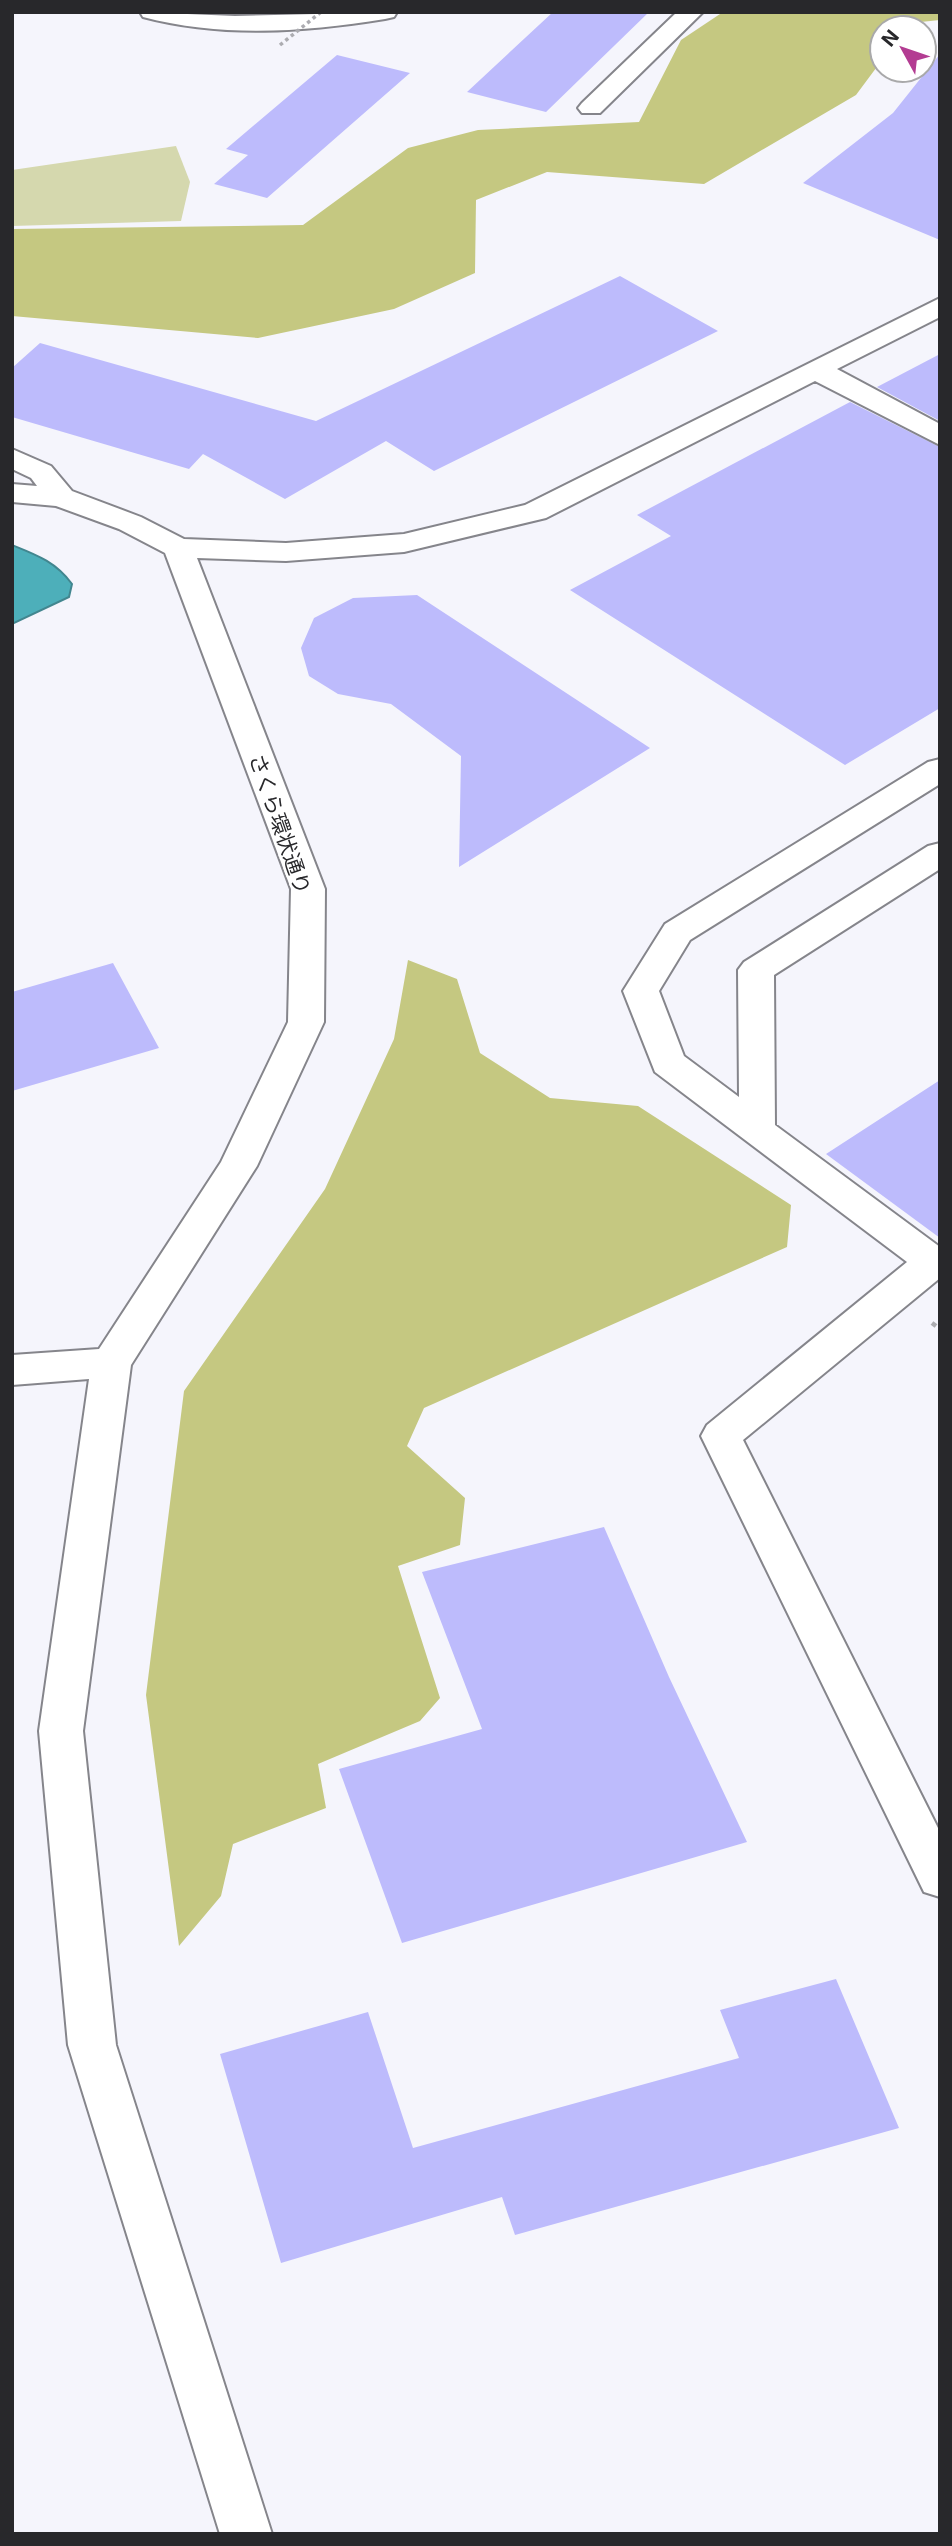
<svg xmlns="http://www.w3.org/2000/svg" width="952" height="2546" font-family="Inter,'Noto Sans JP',sans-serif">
<rect width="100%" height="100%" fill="#f5f5fc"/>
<path fill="#d5d8ae" d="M176,146L190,182L181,221L12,226V170Z"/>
<path fill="#c5c881" d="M723,12H940V20L911,23L907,28H882V60L856,95L704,184L547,172L476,200L475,273L394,309L258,338L12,316V229L303,225L408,148L478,130L639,122L681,40Z
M408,960L457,979L480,1053L550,1098L638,1106L791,1205L787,1247L424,1408L407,1446L465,1498L460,1545L398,1566L440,1698L420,1721L318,1764L326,1808L233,1844L221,1896L179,1946L146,1695L184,1391L325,1189L394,1039Z"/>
<path fill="#4dafba" stroke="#42868f" stroke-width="2" d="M12,545C37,555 56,562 72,584L69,597L12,624Z"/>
<path fill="#bdbbfc" d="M553,12H649L546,112L467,92Z
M940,54V240L803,183L893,113Z
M337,55L410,73L267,198L214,184L248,155L226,149Z
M620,276L718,331L434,471L386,441L285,499L203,454L189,469L12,417V368L40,343L316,421Z
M940,354V421L877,387Z
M850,402L940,447V708L845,765L570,590L671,536L637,515Z
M417,595L650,748L459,867L461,756L391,704L338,694L309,676L301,648L314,618L353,598Z
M113,963L159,1048L12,1091V992Z
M940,1080V1238L826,1154Z
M604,1527L669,1677L747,1842L402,1943L339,1769L482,1729L422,1572Z
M836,1979L899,2128L515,2235L502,2197L281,2263L220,2054L368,2012L413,2148L739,2058L720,2010Z"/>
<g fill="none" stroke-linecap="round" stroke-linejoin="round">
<g stroke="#85858b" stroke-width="4">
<path id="minor" d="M140,12L235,16L397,12L394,17L385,19C305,32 223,38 143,17Z
M677,12H703L600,113H582L578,108L582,103Z
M940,298V317L837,369L940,424V445L815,381L546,518L404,552L286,561L197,558L325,889L324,1022L257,1166L131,1365L83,1731L116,2045L272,2534H220L68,2045L39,1731L89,1379L12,1385V1355L99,1349L221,1162L288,1022L291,889L165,553L119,529L56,506L12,502V484L37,486L31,478L12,469V449L51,466L72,491L141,517L184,539L286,543L404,534L525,505Z
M940,759V784L690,940L659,991L684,1056L739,1097L738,970L744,962L928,846L940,843V869L774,975L775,1125L940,1247V1278L743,1440L940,1832V1897L924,1892L701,1436L707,1425L907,1262L655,1072L623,991L665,924L928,762Z"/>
</g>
<path stroke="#acacb1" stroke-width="4.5" stroke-dasharray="5 5" stroke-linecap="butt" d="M932,1323L940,1329"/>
<use href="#minor" fill="#fff" fill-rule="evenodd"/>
<path stroke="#acacb1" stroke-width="3.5" stroke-dasharray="3.5 3.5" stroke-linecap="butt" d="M280,45L321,12"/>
</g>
<g text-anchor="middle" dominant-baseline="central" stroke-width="5" stroke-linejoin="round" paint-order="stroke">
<g font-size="21" fill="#28282b" stroke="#fff">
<text transform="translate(280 824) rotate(71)">さくら環状通り</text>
</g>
</g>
<rect width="952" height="2546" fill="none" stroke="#28282b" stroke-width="28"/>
<g transform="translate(903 49) rotate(310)"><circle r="33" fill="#ffffff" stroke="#a9a9aa" stroke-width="2"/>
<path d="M0-5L12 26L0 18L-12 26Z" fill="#b33c92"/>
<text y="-10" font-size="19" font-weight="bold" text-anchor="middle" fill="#28282b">N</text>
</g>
</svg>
